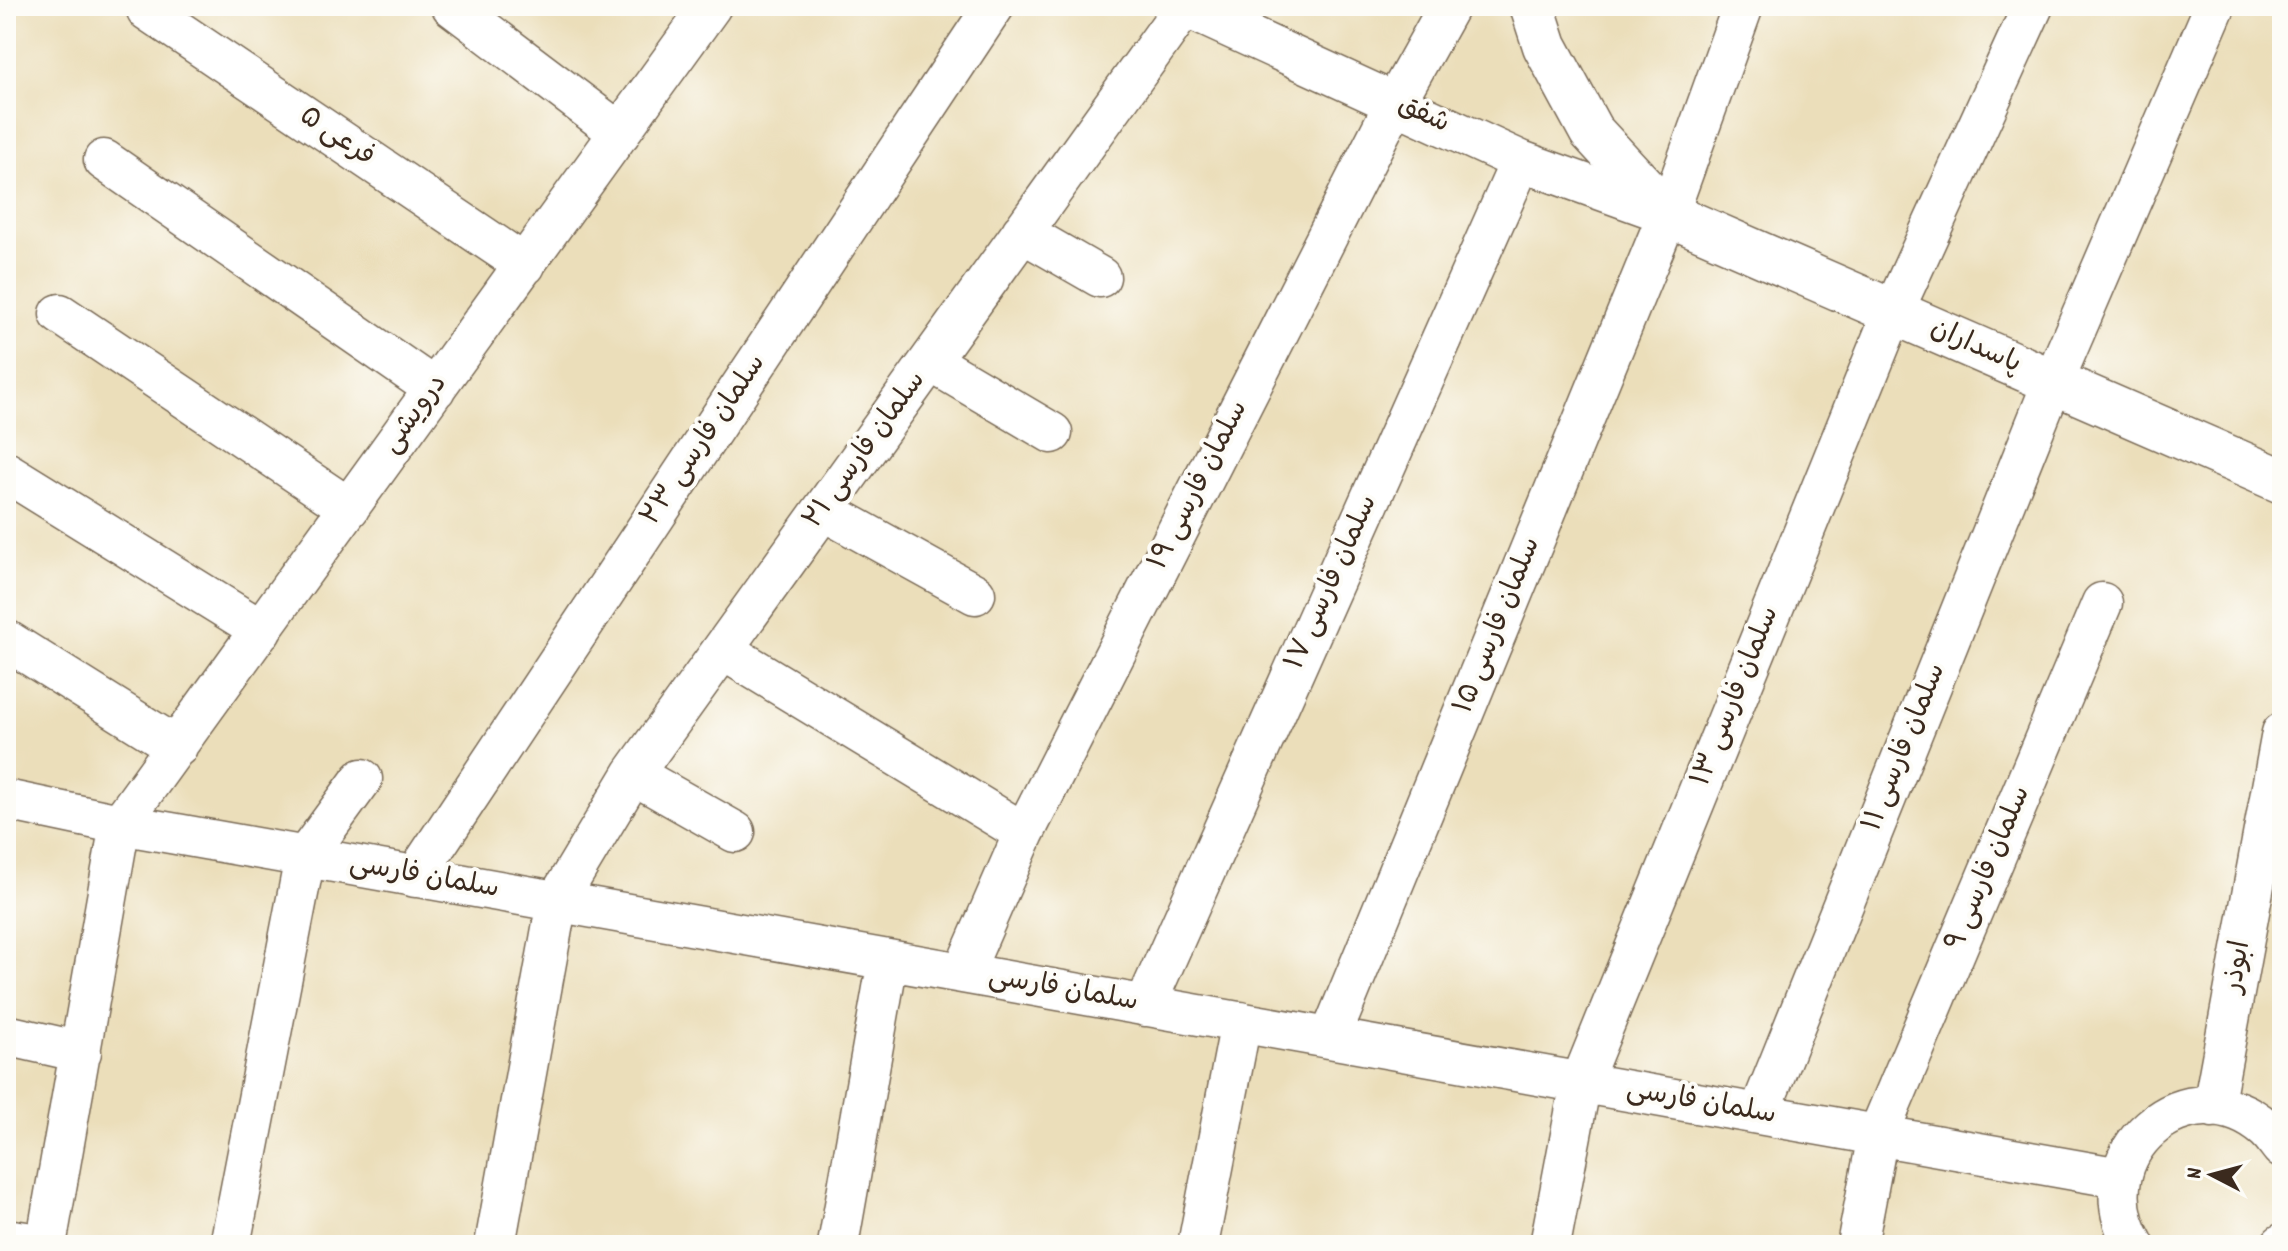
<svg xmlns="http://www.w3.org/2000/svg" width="2288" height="1251" font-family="Dekko,'Playpen Sans Arabic',sans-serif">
<rect width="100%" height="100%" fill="#fdfcf7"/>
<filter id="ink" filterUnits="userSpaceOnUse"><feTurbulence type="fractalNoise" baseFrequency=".0125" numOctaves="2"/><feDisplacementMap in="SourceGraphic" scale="16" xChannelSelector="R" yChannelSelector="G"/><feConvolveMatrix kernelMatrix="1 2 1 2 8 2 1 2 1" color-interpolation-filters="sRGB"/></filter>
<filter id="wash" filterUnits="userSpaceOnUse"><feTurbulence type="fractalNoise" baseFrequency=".006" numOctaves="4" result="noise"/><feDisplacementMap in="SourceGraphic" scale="32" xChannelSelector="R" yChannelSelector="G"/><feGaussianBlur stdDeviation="1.8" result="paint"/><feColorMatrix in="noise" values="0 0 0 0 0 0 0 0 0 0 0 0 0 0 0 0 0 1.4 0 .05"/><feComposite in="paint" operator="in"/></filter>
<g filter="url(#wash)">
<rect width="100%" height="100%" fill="#ebdeba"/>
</g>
<g filter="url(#ink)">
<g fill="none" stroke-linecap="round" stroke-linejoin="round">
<g stroke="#796955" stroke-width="43">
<path id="minor" d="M452,6L620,133
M1183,6L1521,161L1668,214
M147,10L525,265
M104,160L435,389
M1022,232L1100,277
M60,314L349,508
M930,361L1052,433
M6,472L261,630
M823,510L975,594
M6,640L177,747
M723,650L1024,833
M633,774L735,832
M6,800L120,824L2120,1178
M415,877L994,6
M963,973L1024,833L1395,103L1449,6
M1145,1006L1521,161
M6,1035L81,1052
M1330,1038L1668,214L1743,6
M2213,1107L2282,733
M1759,1114L2053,382L2215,6
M6,1239L46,1245
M46,1245L120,824L711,6
M230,1245L305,857L362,779
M495,1245L557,901L633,774L1185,6
M838,1245L888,960
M1198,1245L1241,1022
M1550,1245L1581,1082L1893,312L2033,6
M1857,1245L1878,1135L2102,603
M2134,1245C2080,1154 2189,1062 2266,1129C2272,1134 2277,1142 2282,1148
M2281,1245L2282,1244"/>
</g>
<g stroke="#796955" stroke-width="47">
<path id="major" d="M1532,6L1545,46L1591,131L1668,214L2282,481"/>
</g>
<use href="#minor" stroke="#fff" stroke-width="40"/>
<use href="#major" stroke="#fff" stroke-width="44"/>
</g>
</g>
<g text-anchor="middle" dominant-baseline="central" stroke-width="8" stroke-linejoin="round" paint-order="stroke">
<g font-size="28" fill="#3b2a1e" stroke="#fdfcf7">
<text transform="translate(1423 116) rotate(25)">شفق</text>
<text transform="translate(336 138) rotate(34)">فرعی ۵</text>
<text transform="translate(1975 348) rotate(24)">پاسداران</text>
<text transform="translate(416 415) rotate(-54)">درویشی</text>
<text transform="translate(705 441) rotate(-56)">سلمان فارسی ۲۳</text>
<text transform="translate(866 451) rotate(-54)">سلمان فارسی ۲۱</text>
<text transform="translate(1200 486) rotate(-63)">سلمان فارسی ۱۹</text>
<text transform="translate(1333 583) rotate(-66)">سلمان فارسی ۱۷</text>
<text transform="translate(1499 626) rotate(-68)">سلمان فارسی ۱۵</text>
<text transform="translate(1737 697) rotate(-68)">سلمان فارسی ۱۳</text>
<text transform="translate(1906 748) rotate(-68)">سلمان فارسی ۱۱</text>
<text transform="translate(1990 869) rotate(-67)">سلمان فارسی ۹</text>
<text transform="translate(424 878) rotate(10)">سلمان فارسی</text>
<text transform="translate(2239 967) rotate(-80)">ابوذر</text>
<text transform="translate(1063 991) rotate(10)">سلمان فارسی</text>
<text transform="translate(1701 1104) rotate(10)">سلمان فارسی</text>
</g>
</g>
<rect width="2288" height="1251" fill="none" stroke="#fdfcf7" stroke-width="32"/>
<g transform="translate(2212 1175) rotate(276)" stroke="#fdfcf7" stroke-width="6" paint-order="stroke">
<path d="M0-6L14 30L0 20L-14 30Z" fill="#3b2a1e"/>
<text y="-12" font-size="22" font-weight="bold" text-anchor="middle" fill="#3b2a1e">N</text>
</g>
</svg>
